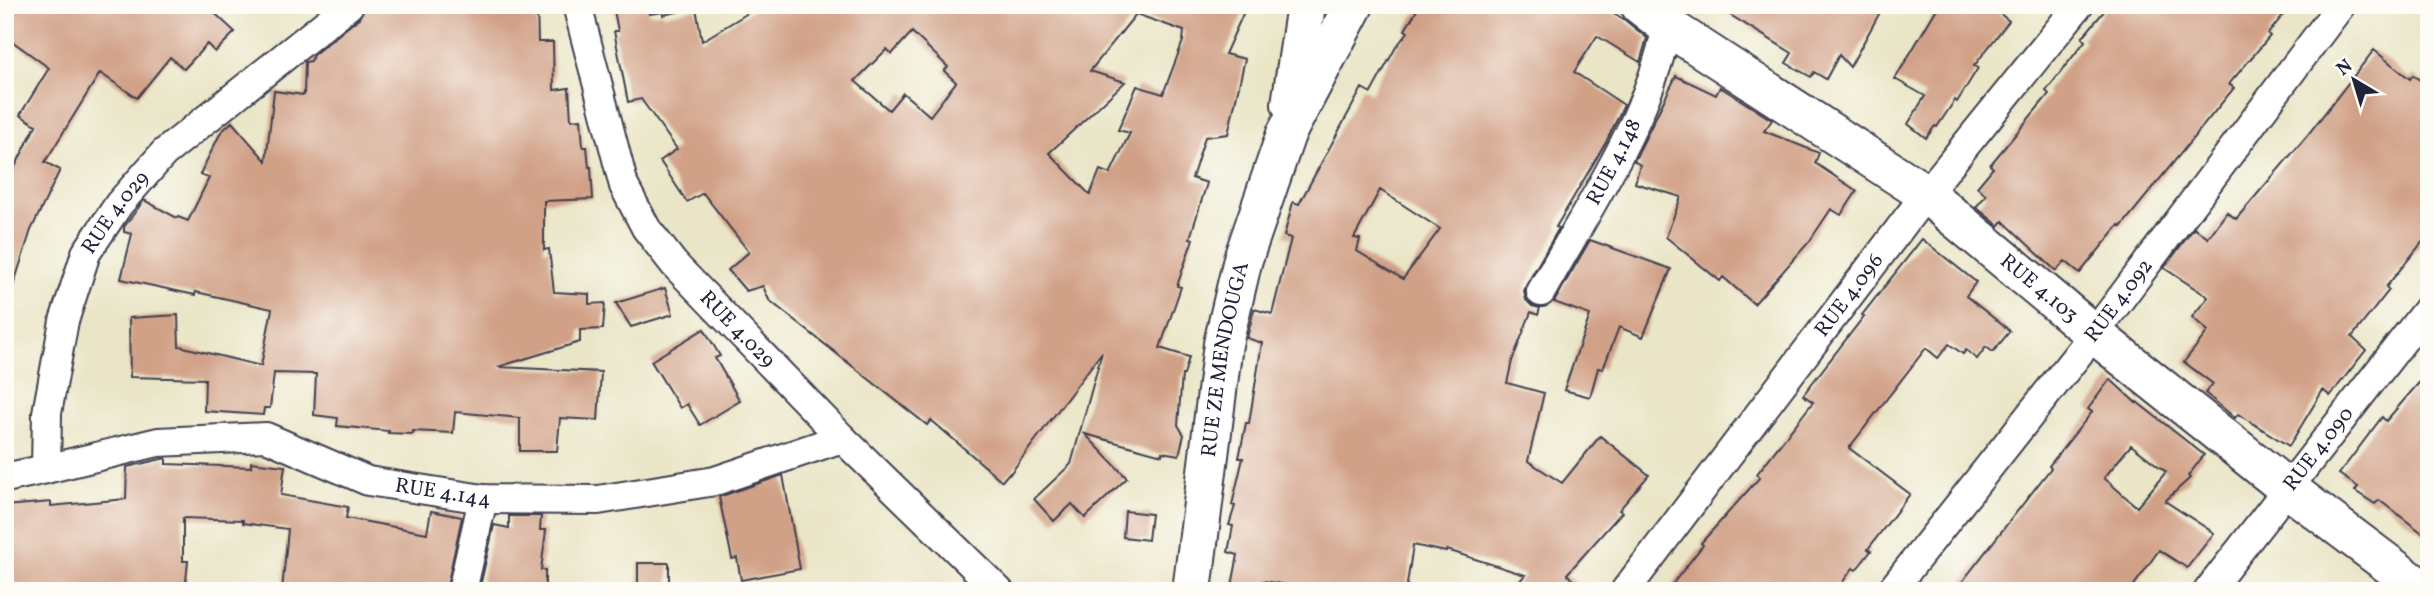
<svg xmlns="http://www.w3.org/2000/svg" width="2434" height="596" font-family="Vollkorn,serif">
<rect width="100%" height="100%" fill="#fdfcf7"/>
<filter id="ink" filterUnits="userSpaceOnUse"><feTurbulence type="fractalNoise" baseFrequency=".0143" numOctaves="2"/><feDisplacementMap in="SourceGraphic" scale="14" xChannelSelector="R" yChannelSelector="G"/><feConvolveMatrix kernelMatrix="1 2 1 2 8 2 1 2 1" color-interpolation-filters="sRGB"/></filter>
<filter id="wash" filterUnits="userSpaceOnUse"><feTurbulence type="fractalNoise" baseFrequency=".00686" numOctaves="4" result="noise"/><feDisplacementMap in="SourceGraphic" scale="28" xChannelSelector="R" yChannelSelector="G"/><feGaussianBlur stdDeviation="1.57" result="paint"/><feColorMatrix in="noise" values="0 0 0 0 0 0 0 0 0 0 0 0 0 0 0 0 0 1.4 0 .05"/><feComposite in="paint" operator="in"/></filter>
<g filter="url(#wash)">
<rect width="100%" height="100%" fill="#eae5c6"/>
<g id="blocks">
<path fill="#d1a187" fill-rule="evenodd" d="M5,5H206L235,32L215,52L207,44L184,69L170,57L137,98L100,73L45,162L60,170L31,230L10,296L5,295V187L36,125L20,115L49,68L5,36Z
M365,5H537L538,42H553L554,90L569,88L571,120L581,119L583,147H587L589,167H591L593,199L544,201V250L549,249L554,292L589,294V304L605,303L603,329L580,330V342L498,367L601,372L598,420L560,418L557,451H520V418L455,412L453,433L413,431V434L388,433L389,431L337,426L338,418L314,415L316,374L274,373L270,408H264L263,415L204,411L205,379L130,377L129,318L178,315L179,346L261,366L272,309L196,292L195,295L121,279L132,234L124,232V227L144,200L177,218L178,217L188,221L209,178L200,174L221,132L232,122L266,161L274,91L304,95L305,62L311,61L313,55L359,18Z
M613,5H648L649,14L663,12V15L696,8L702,41L761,5H1247L1225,54L1245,59L1228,134L1205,137L1192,178L1207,183L1190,238L1193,239L1177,286L1181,287L1160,348L1189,357L1184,375H1182L1178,425L1184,435L1179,455L1162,452V455L1085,434L1127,478L1085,518L1072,504L1054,521L1034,499L1071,464L1102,352L1010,474L1009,473L1002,481L931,420L927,425L769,300L763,286L746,291L728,270L749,252L703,193L687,202L660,161L677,149L641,99L628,102L614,31H618ZM1136,14L1184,31L1183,41L1163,94L1137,86L1118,130L1130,133L1110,174L1100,170L1090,195L1049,153L1125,82L1090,71ZM912,32L948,67L944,71L956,82L930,116L903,93L889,110L855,81L887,49L892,54Z
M1420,5H1600L1625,20L1647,38L1640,62L1597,36L1574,72L1624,105L1606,142L1556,227L1559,228L1527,284L1524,291L1526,300L1532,306L1540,308L1538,315L1531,312L1512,361L1507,383L1544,393L1528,461L1562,483L1600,436L1649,475L1619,510L1622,512L1567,574L1583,591H1511L1525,575L1447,550L1446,552L1413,545L1406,591H1320L1263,581L1261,591H1231L1238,555L1228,552L1233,526L1229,525L1235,506L1232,505L1243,458H1239L1246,423H1249L1262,343L1247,338L1254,309L1272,314L1291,238L1284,236L1293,202L1299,204L1362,88L1371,93L1396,47L1408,32L1405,30ZM1380,190L1440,229L1403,279L1357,251L1360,239L1354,238Z
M1714,5H1884L1850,67L1839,55L1826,79L1814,72L1811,77L1786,63L1792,53Z
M1939,5H1989L2009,21L1974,66L1978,68L1957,102L1955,100L1937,127L1935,126L1926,138L1908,124L1925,96L1895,79Z
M2109,5H2291L2268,34L2270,36L2229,84L2234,88L2121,227L2119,225L2080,273L2065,261L2056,271L2003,221L1999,226L1976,207L1986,195L1977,187L1993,168L1990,165L2049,94L2046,91L2085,41L2082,38Z
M2374,50L2410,79L2413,75L2429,87V234L2386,287L2389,290L2352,337L2366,350L2330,396L2323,390L2289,446L2238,414L2235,418L2205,393L2213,384L2184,362L2208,331L2192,317L2208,297L2164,268L2194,228L2208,238L2227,212L2236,219L2306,137Z
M1676,76L1716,95L1720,87L1772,120L1764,131L1819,153L1815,163L1857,191L1841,215L1831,209L1809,242L1754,304L1723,277L1720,281L1666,237L1681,197L1635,183L1640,165L1634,161Z
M1922,239L1976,282L1966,296L2010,331L1993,352L1986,347L1977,359L1966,350L1963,354L1949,344L1938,358L1926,348L1849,448L1910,494L1868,549L1871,551L1856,570L1853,568L1836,591H1667L1703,545L1701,543L1760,477L1757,474L1813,402L1803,395L1864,316L1862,315Z
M1590,240L1671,269L1643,337L1619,327L1603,369L1598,368L1590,397L1564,390L1590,315L1554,302Z
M665,288L673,314L631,327L616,303Z
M704,329L720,356L715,358L740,401L700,425L687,404L680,408L651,361Z
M2429,371V538L2379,500L2375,504L2355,491L2358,487L2339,474L2382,417L2386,421Z
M2110,379L2136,403L2137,402L2204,455L2188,476L2190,478L2165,501L2214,533L2187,568L2159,550L2130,591H1955L2051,468L2049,466L2092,412L2088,409ZM2131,445L2166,472L2137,507L2104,478Z
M166,458V464L251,467V462L285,466L281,495L348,507L346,518L427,533L431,511L462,517L446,591H282L288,529L243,523V520L183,518V561H188L185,591H134L135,586L81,587V591H5V506L51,502V506L126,499L127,467Z
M783,475L800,569L741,580L737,558L732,559L719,497Z
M1125,511L1151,514L1148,540L1123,537Z
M509,516H541L540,530H546L541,570H545V591H479L494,525L509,528Z
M638,563H669V591H638Z"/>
</g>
</g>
<g filter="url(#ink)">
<use href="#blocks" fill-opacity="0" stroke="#403f50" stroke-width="2"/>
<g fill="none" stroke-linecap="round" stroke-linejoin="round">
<g stroke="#403f50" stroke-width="32">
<g id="street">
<path id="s1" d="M577,5L624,186L646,228L674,264L842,438L999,591"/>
<path id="s2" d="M1541,292C1588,207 1648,121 1667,26"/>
<path id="s3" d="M46,469L158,442L266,437L368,481L483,499L598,500L715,481L842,438"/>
<path id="s4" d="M5,478L46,469L47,413L64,321L86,253L119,204L164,153L349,5"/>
<path d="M462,591L483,499"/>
<path id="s5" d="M1625,591L1926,194L2079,5"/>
<path id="s6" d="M1891,591L2094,334L2341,5"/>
<path id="s7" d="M2208,591L2429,307"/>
</g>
</g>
<g stroke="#403f50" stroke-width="42">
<g id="secondary">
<path id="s8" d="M1640,5L1667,26L1926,194L2094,334L2287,488L2424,591"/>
<path d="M1291,104L1306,5"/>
<path id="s9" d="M1192,591L1223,344L1243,259L1286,134L1354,5"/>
</g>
</g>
<use href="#street" stroke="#fff" stroke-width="28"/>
<use href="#secondary" stroke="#fff" stroke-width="38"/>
</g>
</g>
<g text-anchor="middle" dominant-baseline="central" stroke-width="5" stroke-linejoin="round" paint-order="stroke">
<g font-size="21" fill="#22223b" stroke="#fdfcf7">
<text stroke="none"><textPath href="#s2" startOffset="149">RUE 4.148</textPath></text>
<text stroke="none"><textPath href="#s4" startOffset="313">RUE 4.029</textPath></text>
<text stroke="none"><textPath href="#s8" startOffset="490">RUE 4.103</textPath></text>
<text stroke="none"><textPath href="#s5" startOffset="371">RUE 4.096</textPath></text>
<text stroke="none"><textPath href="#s6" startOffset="369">RUE 4.092</textPath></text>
<text stroke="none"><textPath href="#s1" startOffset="371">RUE 4.029</textPath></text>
<text stroke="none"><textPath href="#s9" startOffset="234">RUE ZE MENDOUGA</textPath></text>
<text stroke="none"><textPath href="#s7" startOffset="180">RUE 4.090</textPath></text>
<text stroke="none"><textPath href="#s3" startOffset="410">RUE 4.144</textPath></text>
</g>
</g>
<rect width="2434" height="596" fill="none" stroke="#fdfcf7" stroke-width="28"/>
<g transform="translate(2354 80) rotate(322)" stroke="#fdfcf7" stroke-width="5" paint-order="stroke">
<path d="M0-5L12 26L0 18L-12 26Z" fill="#22223b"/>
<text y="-10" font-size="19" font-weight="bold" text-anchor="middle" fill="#22223b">N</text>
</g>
</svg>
